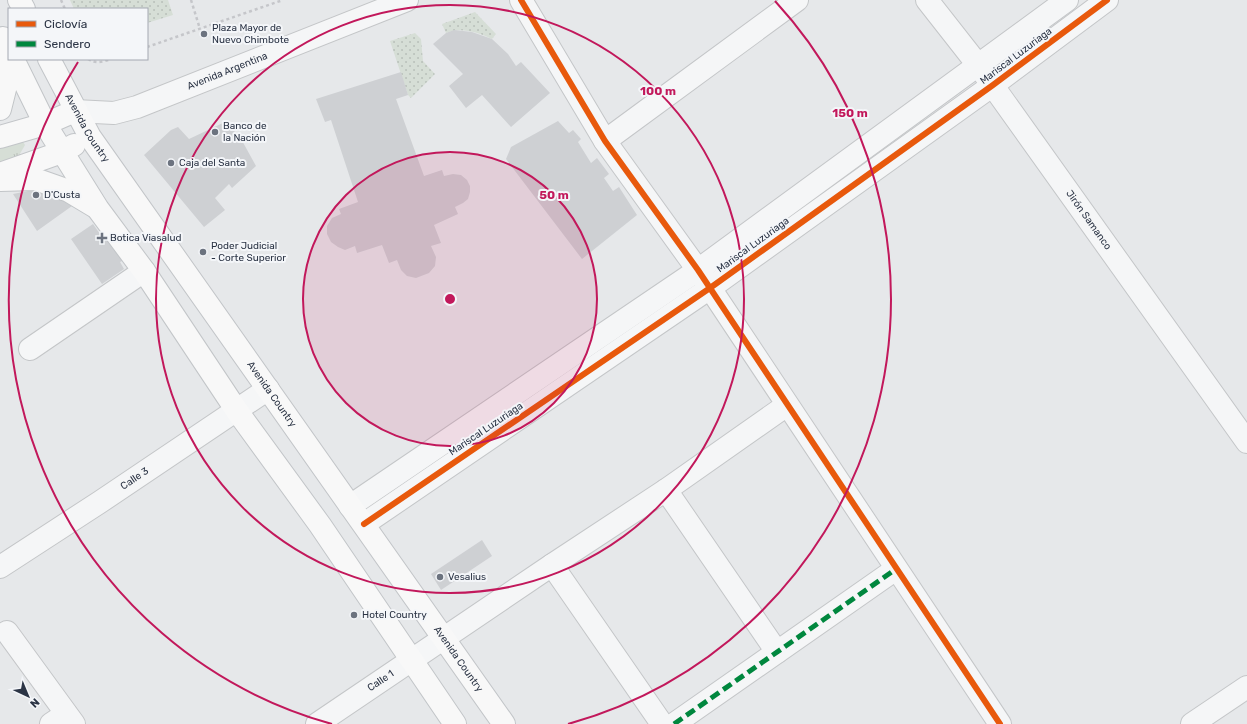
<svg xmlns="http://www.w3.org/2000/svg" width="1247" height="724" font-family="Rubik,sans-serif">
<defs>
<pattern id="grass-dots" width="8" height="8" patternUnits="userSpaceOnUse"><rect width="8" height="8" fill="#d6ded6"/><path d="M2 2h.1M6 6h.1" fill="none" stroke="#b8bfb9" stroke-width="1.8" stroke-linecap="round"/></pattern>
<pattern id="park-tufts" width="24" height="20" patternUnits="userSpaceOnUse"><rect width="24" height="20" fill="#d6ded6"/><path d="M3 7l-1-3M5 7V3M7 7l1-3M15 17l-1-3M17 17v-4M19 17l1-3" fill="none" stroke="#b8bfb9"/></pattern>
</defs>
<rect width="100%" height="100%" fill="#e6e8ea"/>
<path fill="url(#grass-dots)" d="M70,0H168L173,15L147,23V9H74Z
M475,12L496,34L492,39C477,32 461,27 446,33L442,24Z
M415,33L421,39L423,61L435,74L411,98L408,95L390,41Z"/>
<path fill="url(#park-tufts)" d="M17,132L25,145L17,159L0,164V138Z"/>
<path fill="#ced0d3" d="M454,30L472,32L492,39L508,54L516,66L521,62L550,93L511,127L482,95L466,108L449,86L463,74L433,44L446,33Z
M401,72L408,95L396,99L424,176L442,170L444,176L453,174L461,175L467,180L470,186V192L468,199L463,203L455,207L458,214L434,225L441,243L431,246L436,257L435,266L429,273L416,278L407,276L401,270L397,260L389,263L382,245L357,253L355,246L345,250L338,247L331,242L327,234V226L332,218L341,214L339,209L358,202L331,120L325,122L316,99Z
M558,121L569,133L573,130L581,139L578,142L591,163L597,158L609,174L604,178L613,191L619,187L637,215L582,259L506,159L511,147Z
M225,122L240,137L256,166L232,188L229,184L215,198L225,210L204,227L144,155L171,130L178,127L189,139Z
M38,190L63,198L72,206L37,231L13,194L28,191Z
M93,224L100,234L105,231L124,260L120,262L124,269L102,284L71,239Z
M482,540L492,556L441,590L431,574Z"/>
<g fill="none" stroke-linecap="round" stroke-linejoin="round">
<g stroke="#c4c6c8" stroke-width="24">
<g id="minor">
<path d="M521,0L605,141L698,270L1000,724"/>
<path id="s1" d="M927,0L978,65L1247,442"/>
<path id="s2" d="M75,111L114,113L137,107L407,0"/>
<path d="M605,141L797,0"/>
<path d="M30,349L144,271"/>
<path d="M666,490L777,652"/>
<path d="M350,506L698,270L1067,0"/>
<path d="M364,524L710,288L993,85L1107,0"/>
<path d="M552,565L662,724"/>
<path id="s3" d="M0,567L100,502L268,389"/>
<path d="M7,632L74,724"/>
<path d="M51,724L66,714"/>
<path id="s4" d="M317,724L552,565L666,490L787,405"/>
<path d="M674,724L896,569"/>
<path d="M1192,724L1247,687"/>
</g>
</g>
<g stroke="#c2c5c8" stroke-width="24">
<g id="major">
<path d="M19,0L24,9"/>
<path d="M13,59L45,124L98,209L144,271L237,411L320,525L455,724"/>
<path id="s5" d="M49,59L90,137L504,724"/>
<path d="M0,109L6,85L3,38"/>
<path d="M0,137L45,124L75,111"/>
<path d="M0,174L62,152L74,145"/>
<path d="M0,180L35,179L69,191L94,206"/>
</g>
</g>
<path stroke="#c5c6ca" stroke-width="2.5" stroke-dasharray="3 3" stroke-linecap="butt" d="M61,0L65,9
M191,0L200,29
M147,47L283,0
M88,59C96,64 103,62 111,59"/>
<use href="#minor" stroke="#f5f6f7" stroke-width="22"/>
<use href="#major" stroke="#f8f8f8" stroke-width="22"/>
<path stroke="#00873e" stroke-width="5" stroke-dasharray="10 5" stroke-linecap="butt" d="M674,724L896,569"/>
<g stroke="#f4f6f9" stroke-width="8">
<path id="cycleway" d="M521,0L605,141L698,270L1000,724
M364,524L710,288L993,85L1107,0"/>
</g>
<use href="#cycleway" stroke="#e8590c" stroke-width="6"/>
</g>
<circle cx="450" cy="299" r="147" fill="#c2185b" fill-opacity=".12"/>
<g fill="none" stroke="#c2185b" stroke-width="2">
<circle cx="450" cy="299" r="147"/>
<circle cx="450" cy="299" r="294"/>
<path d="M332 724A441 441 0 0 1 78 62M775 1A441 441 0 0 1 568 724"/>
</g>
<g fill="#6c737f" stroke="#f4f6f9" stroke-width="1.5">
<circle cx="204" cy="34" r="4"/>
<circle cx="215" cy="132" r="4"/>
<circle cx="171" cy="163" r="4"/>
<circle cx="36" cy="195" r="4"/>
<path d="M100 232h4v4h4v4h-4v4h-4v-4h-4v-4h4z"/>
<circle cx="203" cy="252" r="4"/>
<circle cx="440" cy="577" r="4"/>
<circle cx="354" cy="615" r="4"/>
</g>
<g text-anchor="middle" dominant-baseline="central" stroke-width="4" stroke-linejoin="round" paint-order="stroke">
<g font-size="10" fill="#2b3445" stroke="#f4f6f9" text-anchor="start">
<text x="212" y="28">Plaza Mayor de<tspan x="212" dy="12">Nuevo Chimbote</tspan></text>
<text x="223" y="126">Banco de<tspan x="223" dy="12">la Nación</tspan></text>
<text x="179" y="163">Caja del Santa</text>
<text x="44" y="195">D'Custa</text>
<text x="110" y="238">Botica Viasalud</text>
<text x="211" y="246">Poder Judicial<tspan x="211" dy="12">- Corte Superior</tspan></text>
<text x="448" y="577">Vesalius</text>
<text x="362" y="615">Hotel Country</text>
</g>
<g font-size="10" fill="#2b3445" stroke="#f4f6f9">
<text transform="translate(1016 56) rotate(-37)">Mariscal Luzuriaga</text>
<text stroke="none"><textPath href="#s2" startOffset="160">Avenida Argentina</textPath></text>
<text stroke="none"><textPath href="#s5" startOffset="79">Avenida Country</textPath></text>
<text stroke="none"><textPath href="#s1" startOffset="273">Jirón Samanco</textPath></text>
<text transform="translate(753 245) rotate(-36)">Mariscal Luzuriaga</text>
<text stroke="none"><textPath href="#s5" startOffset="403">Avenida Country</textPath></text>
<text transform="translate(486 429) rotate(-34)">Mariscal Luzuriaga</text>
<text stroke="none"><textPath href="#s3" startOffset="161">Calle 3</textPath></text>
<text stroke="none"><textPath href="#s5" startOffset="727">Avenida Country</textPath></text>
<text stroke="none"><textPath href="#s4" startOffset="77">Calle 1</textPath></text>
</g>
</g>
<circle cx="450" cy="299" r="6" fill="#c2185b" stroke="#f4f6f9" stroke-width="2"/>
<g font-size="12" text-anchor="middle" font-weight="bold" fill="#c2185b" stroke="#f4f6f9" stroke-width="4" stroke-linejoin="round" paint-order="stroke">
<text x="658" y="95">100 m</text>
<text x="850" y="117">150 m</text>
<text x="554" y="199">50 m</text>
</g>
<rect x="8" y="8" width="140" height="52" fill="#f4f6f9" stroke="#a4a8b1"/>
<rect x="16" y="21" width="20" height="6" fill="#e8590c" stroke="#a4a8b1"/>
<text x="44" y="28" font-size="12" fill="#2b3445">Ciclovía</text>
<rect x="16" y="41" width="20" height="6" fill="#00873e" stroke="#a4a8b1"/>
<text x="44" y="48" font-size="12" fill="#2b3445">Sendero</text>
<g transform="translate(28 696) rotate(136)" stroke="#f4f6f9" stroke-width="3" paint-order="stroke">
<path d="M0-3L7 15L0 10L-7 15Z" fill="#2b3445"/>
<text y="-6" font-size="11" font-weight="bold" text-anchor="middle" fill="#2b3445">N</text>
</g>
</svg>
